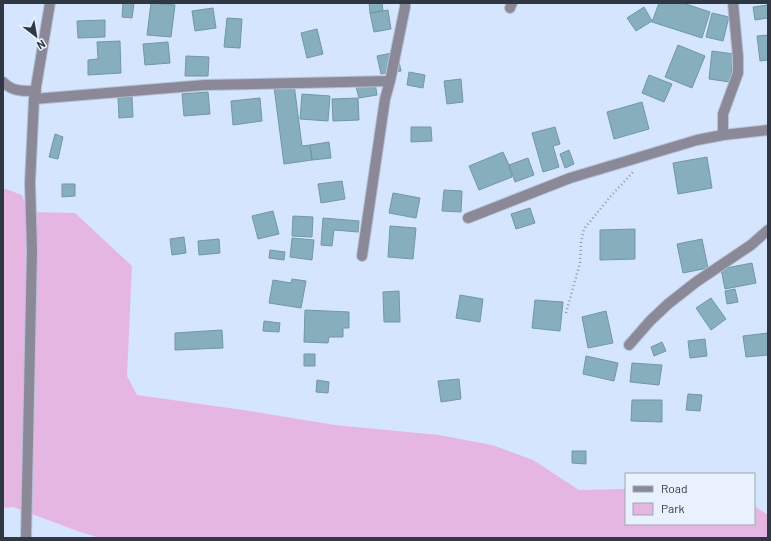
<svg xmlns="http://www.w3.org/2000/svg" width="771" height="541" font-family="Barlow,sans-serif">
<rect width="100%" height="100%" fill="#d5e5fd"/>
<path fill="#e6b6e3" d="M3,188L22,195L28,212L75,213L132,266L127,376L137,395L250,411L335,425L439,435L492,445L533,460L579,490L626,489V524H754V506L768,515V538H100L80,532L13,507L3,508Z"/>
<path fill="#87aebd" stroke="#7197a6" d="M123,3H134L132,18L122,17Z
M151,3L175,5L171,37L147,35Z
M369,3H382L383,11L370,13Z
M659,3H683L710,12L702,38L652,22Z
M768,5V18L755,20L753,7Z
M644,7L652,21L636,31L627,18Z
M213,8L216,28L195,31L192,11Z
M388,10L391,29L374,32L370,13Z
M712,13L729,17L723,41L706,37Z
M227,18L242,19L240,48L224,47Z
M105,20V37L78,38L77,21Z
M317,29L323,54L307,58L301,33Z
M768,35V60L760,61L757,36Z
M120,41L121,73L88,75V60L98,59L97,42Z
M168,42L170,63L145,65L143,44Z
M678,45L705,56L692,88L665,77Z
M712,51L734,54L730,82L709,79Z
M397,52L401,71L381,74L377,56Z
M186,56L209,57L208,76H185Z
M409,72L425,75L423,88L407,85Z
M649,75L672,84L664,102L642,93Z
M461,79L463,102L447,104L444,81Z
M375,83L377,95L359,98L356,87Z
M294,84L302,146L310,145L312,160L284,164L274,87Z
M208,92L210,114L184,116L182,94Z
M302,94L330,96L328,121L300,119Z
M132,97L133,117L119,118L118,98Z
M260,98L262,121L233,125L231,101Z
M358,98L359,120L333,121L332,99Z
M642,102L649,129L614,139L607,112Z
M411,127H431L432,141L411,142Z
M555,127L560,144L553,146L559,167L543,172L532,133Z
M55,134L63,137L58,159L49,157Z
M329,142L331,158L312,160L310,145Z
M569,150L574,164L565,168L560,154Z
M503,152L509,165L512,177L479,190L469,166Z
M707,157L712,188L678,194L673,163Z
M528,158L534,175L515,182L509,165Z
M342,181L345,199L321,203L318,184Z
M62,184H75V196L62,197Z
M444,190L462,191L461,212L442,211Z
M393,193L420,198L416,218L389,213Z
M530,208L535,223L516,229L511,214Z
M273,211L279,234L258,239L252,216Z
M293,216L313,217L312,237L292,236Z
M323,218L359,221L358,232L334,230L332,246L321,245Z
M390,226L416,228L413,259L388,257Z
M635,229V259L600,260V230Z
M184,237L186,253L172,255L170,239Z
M292,238L314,240L312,260L290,257Z
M219,239L220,253L199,255L198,241Z
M702,239L708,268L683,273L677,244Z
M270,250L285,252L284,260L269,258Z
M752,263L756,283L725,289L721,269Z
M292,279L306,281L301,308L269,303L273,280L291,283Z
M735,289L738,302L727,304L725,291Z
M399,291L400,322H384L383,292Z
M460,295L483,299L480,322L456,318Z
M711,298L726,319L711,330L696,308Z
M535,300L563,302L560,331L532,328Z
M305,310L349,312V328H343V337H329L328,343L304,342Z
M606,311L613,343L588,348L582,317Z
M264,321L280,323L279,332L263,331Z
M222,330L223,348L175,350V333Z
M768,333V355L746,357L743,336Z
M705,339L707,356L690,358L688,341Z
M662,342L666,351L654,356L651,347Z
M304,354H315V366H304Z
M586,356L618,363L614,381L583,374Z
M632,363L662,365L659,385L630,382Z
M459,379L461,399L441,402L438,381Z
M317,380L329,382L328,393L316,392Z
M688,394L702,395L700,411L686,410Z
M632,400H662V422L631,421Z
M572,451H586V464L572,463Z"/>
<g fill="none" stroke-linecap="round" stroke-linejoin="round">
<g stroke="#b4c2d8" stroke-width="12">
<path id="minor" d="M510,8L512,3
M3,82C13,92 23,91 36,91
M34,99L205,85L390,81
M723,135V114L738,73V57L733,3
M468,218L570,178L697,140L723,135L768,130
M362,256L385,99L390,81L405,7V3
M629,345L650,321L668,304L696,282L751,245L768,230
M26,538L32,250L30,183L34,99L50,3"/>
</g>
<path stroke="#8e9aad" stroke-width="2.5" stroke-dasharray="1 3" stroke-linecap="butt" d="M566,313L580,263L581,242L584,229L610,197L634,171"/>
<use href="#minor" stroke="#8b8997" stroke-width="10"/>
</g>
<rect width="771" height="541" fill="none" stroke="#2f3743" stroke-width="8"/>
<rect x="625" y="473" width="130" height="52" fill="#e9f1fe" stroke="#9fa7b3"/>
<rect x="633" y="486" width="20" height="6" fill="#8b8997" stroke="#9fa7b3"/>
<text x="661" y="493" font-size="12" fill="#2f3743">Road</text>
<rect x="633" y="503" width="20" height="12" fill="#e6b6e3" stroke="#9fa7b3"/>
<text x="661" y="513" font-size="12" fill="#2f3743">Park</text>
<g transform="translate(36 36) rotate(149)" stroke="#e9f1fe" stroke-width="3" paint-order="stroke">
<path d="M0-3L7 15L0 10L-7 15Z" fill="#2f3743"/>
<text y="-6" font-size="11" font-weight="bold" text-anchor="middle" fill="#2f3743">N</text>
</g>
</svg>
